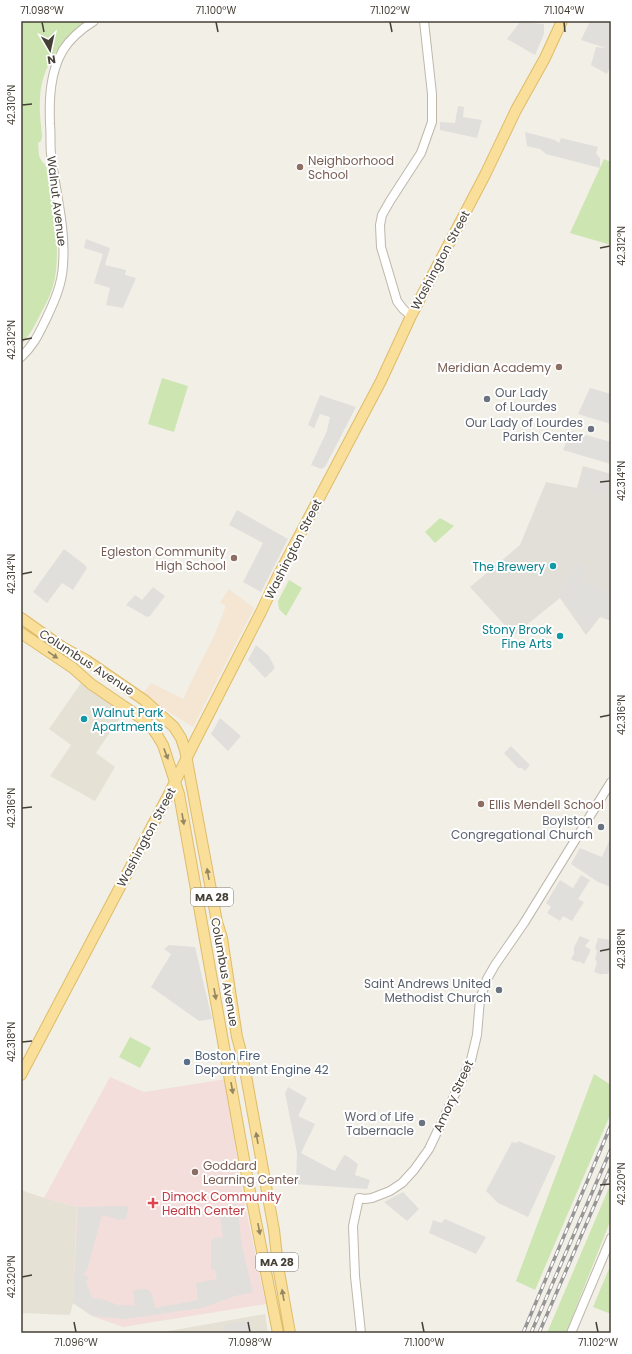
<svg xmlns="http://www.w3.org/2000/svg" width="632" height="1354" font-family="Poppins,sans-serif">
<rect width="100%" height="100%" fill="#f2efe7"/>
<path fill="#e6e1d5" d="M81,683L124,712L96,753L115,767L95,801L50,776L71,745L49,729Z
M21,1190L41,1197L77,1207L73,1303L70,1315L21,1313Z
M265,1314L268,1333H158Z"/>
<path fill="#f4e6d3" d="M229,589L254,608L193,727L142,695L151,683L183,699L215,634L226,606L220,602Z"/>
<path fill="#e2ded8" d="M583,466L611,474V621L600,617L586,635L560,598L514,635L470,587L520,545L546,482L577,488Z"/>
<path fill="#f3dedb" d="M110,1077L144,1092L226,1079L241,1186L266,1304L123,1327L92,1316L73,1303L77,1207L44,1198Z"/>
<path fill="#cde5b1" d="M21,21H86C62,40 41,66 40,99C39,111 41,124 42,136L41,141L38,143C39,147 38,155 40,158C43,164 46,163 47,171C54,202 62,256 53,286C50,297 44,307 39,317C34,327 29,336 21,345Z
M604,159L611,162V245L570,233Z
M162,378L188,386L174,432L148,424Z
M440,518L454,526L435,543L425,532Z
M289,580L302,588L286,616L279,609L278,601Z
M130,1037L151,1048L140,1068L119,1057Z
M594,1074L611,1085V1113L535,1290L516,1281Z
M611,1183V1219L566,1333H547Z
M611,1264V1314L593,1307Z"/>
<path fill="#e1dfdb" d="M590,21H611V65L607,74L591,65L596,47L606,48L581,40Z
M520,22L544,24V34L535,55L507,39Z
M458,106L464,107L463,117L482,120L477,138L440,130V122L455,123Z
M525,132L548,138L555,140L559,143L561,138L598,147L596,153L600,158V168L546,154L540,149L527,146Z
M86,239L110,248L105,265L126,270L125,275L136,278L123,308L106,305L110,288L94,283L103,254L84,248Z
M590,388L611,394V424L578,414Z
M320,395L356,407L325,467L321,469L311,465L327,431L330,417L320,414L314,428L308,425Z
M571,431L611,442V464L563,450Z
M585,469L611,476V497L580,488Z
M237,510L288,539L261,592L243,582L263,543L229,525Z
M64,549L85,565L87,568L73,590L62,583L47,603L33,592Z
M577,562L587,568L581,578L603,591L611,593V619L600,615L586,632L559,593Z
M153,587L165,596L150,616L147,617L126,605L135,595L142,600Z
M256,645L269,656L275,668L265,678L248,660Z
M220,718L241,736L228,751L211,734Z
M511,746L530,765L525,771L522,768H518L504,753Z
M609,841L611,842V887L598,882L571,864L580,848L602,857Z
M581,875L590,880L578,899L584,902L572,921L563,916L560,921L547,913L551,907L546,903L560,880L573,888Z
M580,936L590,940L585,946L591,950L584,964L578,961L577,962L571,959L574,954V947Z
M598,938L611,940V963L608,974H602V975L594,972L597,962L595,959L597,951L595,948Z
M169,945L195,947L212,1019L199,1021L151,987L171,954L164,949Z
M288,1087L307,1098L298,1116L315,1124L301,1153L335,1171L344,1155L347,1156L358,1164L355,1175L370,1180L367,1189L296,1184L297,1153L285,1093Z
M518,1141L556,1156L528,1217L498,1203L486,1191L512,1142L517,1143Z
M403,1192L419,1209L407,1221L384,1202Z
M230,1204H237L242,1247L253,1292L235,1296L202,1308L125,1319L92,1316L73,1303L78,1207L129,1206L126,1219L119,1220L102,1215L87,1270L83,1274L89,1277L86,1282L92,1299L99,1298L118,1305L135,1306L133,1290L148,1289L152,1294L155,1308L198,1300L196,1283L217,1279L215,1269L211,1270V1241L215,1238L223,1237L220,1216L225,1215L224,1211Z
M445,1219L486,1237L476,1254L429,1233L433,1220L441,1223Z
M249,1320L251,1333H226L224,1325Z"/>
<g fill="none" stroke-linecap="round" stroke-linejoin="round">
<g stroke="#beb7aa" stroke-width="10">
<path id="minor" d="M411,316L403,309L397,301L381,247L380,225L382,215L390,201L421,153L432,122V94L424,21
M21,357C35,344 39,333 47,317C55,300 62,284 63,265C66,227 55,191 51,154C50,144 51,134 50,124C49,99 50,72 63,50C70,39 83,28 94,21
M361,1333L355,1276L353,1226L359,1198L365,1199L372,1198L390,1191L402,1183L414,1170L429,1149L471,1060L477,1035L480,999L487,979L495,965L524,923L611,782
M571,1333L611,1238"/>
</g>
<g stroke="#debc69" stroke-width="12">
<path id="major" d="M21,618L62,647L86,660L144,700L174,727L181,738L185,750L217,922L222,938L237,1037L243,1059L274,1230L278,1266L290,1333
M21,633L73,668L91,684L141,718L150,725L157,735L163,745L179,794L247,1176L278,1333
M21,1075L170,792L194,743L261,612L278,576L381,381L411,316L485,175L516,110L545,58L562,21"/>
</g>
<use href="#minor" stroke="#fff" stroke-width="8"/>
<use href="#major" stroke="#f9df99" stroke-width="10"/>
<g stroke="#969696" stroke-width="3.5">
<path id="rail" d="M523,1333L611,1125
M531,1333L611,1149
M539,1333L611,1167"/>
</g>
<use href="#rail" stroke="#fff" stroke-width="2" stroke-dasharray="6" stroke-linecap="butt"/>
</g>
<defs><path id="oneway-solid" d="M-6-.8H1V-3.2L6.5 0L1 3.2V.8H-6Z"/></defs>
<g fill="#968763">
<use href="#oneway-solid" transform="translate(53 655) rotate(34)"/>
<use href="#oneway-solid" transform="translate(166 754) rotate(69)"/>
<use href="#oneway-solid" transform="translate(183 819) rotate(80)"/>
<use href="#oneway-solid" transform="translate(208 874) rotate(-100)"/>
<use href="#oneway-solid" transform="translate(215 994) rotate(80)"/>
<use href="#oneway-solid" transform="translate(232 1088) rotate(80)"/>
<use href="#oneway-solid" transform="translate(257 1138) rotate(-100)"/>
<use href="#oneway-solid" transform="translate(259 1229) rotate(79)"/>
<use href="#oneway-solid" transform="translate(283 1295) rotate(-100)"/>
</g>
<path fill="none" stroke="#453f36" stroke-width="1.5" d="M42,22L44,32M216,22L218,32M390,22L392,32M564,22L565,32M22,105L32,104M600,248L610,246M22,340L32,338M600,482L610,481M22,574L32,572M600,717L610,715M22,808L32,807M600,951L610,949M22,1042L32,1041M600,1185L610,1184M22,1277L32,1275M74,1322L76,1332M248,1322L250,1332M422,1322L424,1332M596,1322L598,1332"/>
<g fill="#8d6e63" stroke="#fff" stroke-width="1.5">
<circle cx="300" cy="167" r="4"/>
<circle cx="559" cy="367" r="4"/>
<circle cx="234" cy="558" r="4"/>
<circle cx="481" cy="804" r="4"/>
<circle cx="195" cy="1172" r="4"/>
</g>
<g fill="#6b7280" stroke="#fff" stroke-width="1.5">
<circle cx="487" cy="399" r="4"/>
<circle cx="591" cy="429" r="4"/>
<circle cx="601" cy="827" r="4"/>
<circle cx="499" cy="990" r="4"/>
<circle cx="422" cy="1123" r="4"/>
</g>
<g fill="#0f9aa8" stroke="#fff" stroke-width="1.5">
<circle cx="553" cy="566" r="4"/>
<circle cx="560" cy="636" r="4"/>
<circle cx="84" cy="719" r="4"/>
</g>
<circle fill="#5c6f8a" stroke="#fff" stroke-width="1.5" cx="187" cy="1062" r="4"/>
<path fill="#e0444e" stroke="#fff" stroke-width="1.5" d="M151 1197h4v4h4v4h-4v4h-4v-4h-4v-4h4z"/>
<g text-anchor="middle" dominant-baseline="central" stroke-width="4" stroke-linejoin="round" paint-order="stroke">
<g fill="#fff" stroke="#7d7972" stroke-width="1">
<rect x="191" y="888" width="42" height="18" rx="3"/>
<rect x="256" y="1253" width="42" height="18" rx="3"/>
</g>
<g font-size="11" font-weight="bold" fill="#453f36">
<text x="212" y="897">MA 28</text>
<text x="277" y="1262">MA 28</text>
</g>
<g font-size="12" fill="#785e54" stroke="#fff" text-anchor="start">
<text x="308" y="160">Neighborhood<tspan x="308" dy="14">School</tspan></text>
<text x="551" y="367" text-anchor="end">Meridian Academy</text>
<text x="226" y="551" text-anchor="end">Egleston Community<tspan x="226" dy="14">High School</tspan></text>
<text x="489" y="804">Ellis Mendell School</text>
<text x="203" y="1165">Goddard<tspan x="203" dy="14">Learning Center</tspan></text>
</g>
<g font-size="12" fill="#453f36" stroke="#fff">
<text transform="translate(57 201) rotate(83)">Walnut Avenue</text>
<text transform="translate(440 260) rotate(-62)">Washington Street</text>
<text transform="translate(293 549) rotate(-63)">Washington Street</text>
<text transform="translate(87 662) rotate(33)">Columbus Avenue</text>
<text transform="translate(146 837) rotate(-62)">Washington Street</text>
<text transform="translate(225 972) rotate(80)">Columbus Avenue</text>
<text transform="translate(453 1096) rotate(-65)">Amory Street</text>
</g>
<g font-size="12" fill="#5b616d" stroke="#fff" text-anchor="end">
<text x="495" y="392" text-anchor="start">Our Lady<tspan x="495" dy="14">of Lourdes</tspan></text>
<text x="583" y="422">Our Lady of Lourdes<tspan x="583" dy="14">Parish Center</tspan></text>
<text x="593" y="820">Boylston<tspan x="593" dy="14">Congregational Church</tspan></text>
<text x="491" y="983">Saint Andrews United<tspan x="491" dy="14">Methodist Church</tspan></text>
<text x="414" y="1116">Word of Life<tspan x="414" dy="14">Tabernacle</tspan></text>
</g>
<g font-size="12" fill="#0d838f" stroke="#fff" text-anchor="end">
<text x="545" y="566">The Brewery</text>
<text x="552" y="629">Stony Brook<tspan x="552" dy="14">Fine Arts</tspan></text>
<text x="92" y="712" text-anchor="start">Walnut Park<tspan x="92" dy="14">Apartments</tspan></text>
</g>
<g font-size="12" fill="#4e5e75" stroke="#fff" text-anchor="start">
<text x="195" y="1055">Boston Fire<tspan x="195" dy="14">Department Engine 42</tspan></text>
</g>
<g font-size="12" fill="#be3a42" stroke="#fff" text-anchor="start">
<text x="162" y="1196">Dimock Community<tspan x="162" dy="14">Health Center</tspan></text>
</g>
</g>
<rect width="632" height="1354" fill="none" stroke="#ffffff" stroke-width="44"/>
<g transform="translate(50 50) rotate(171)" stroke="#ffffff" stroke-width="3" paint-order="stroke">
<path d="M0-3L7 15L0 10L-7 15Z" fill="#453f36"/>
<text y="-6" font-size="11" font-weight="bold" text-anchor="middle" fill="#453f36">N</text>
</g>
<rect x="22" y="22" width="588" height="1310" fill="none" stroke="#453f36" stroke-width="1.5"/>
<g font-size="10" text-anchor="middle" fill="#453f36">
<text x="42" y="14">71.098°W</text>
<text x="216" y="14">71.100°W</text>
<text x="390" y="14">71.102°W</text>
<text x="564" y="14">71.104°W</text>
<text transform="translate(11 105) rotate(-90)" y="4">42.310°N</text>
<text transform="translate(621 246) rotate(-90)" y="4">42.312°N</text>
<text transform="translate(11 340) rotate(-90)" y="4">42.312°N</text>
<text transform="translate(621 481) rotate(-90)" y="4">42.314°N</text>
<text transform="translate(11 574) rotate(-90)" y="4">42.314°N</text>
<text transform="translate(621 715) rotate(-90)" y="4">42.316°N</text>
<text transform="translate(11 808) rotate(-90)" y="4">42.316°N</text>
<text transform="translate(621 949) rotate(-90)" y="4">42.318°N</text>
<text transform="translate(11 1042) rotate(-90)" y="4">42.318°N</text>
<text transform="translate(621 1184) rotate(-90)" y="4">42.320°N</text>
<text transform="translate(11 1277) rotate(-90)" y="4">42.320°N</text>
<text x="76" y="1346">71.096°W</text>
<text x="250" y="1346">71.098°W</text>
<text x="424" y="1346">71.100°W</text>
<text x="598" y="1346">71.102°W</text>
</g>
</svg>
